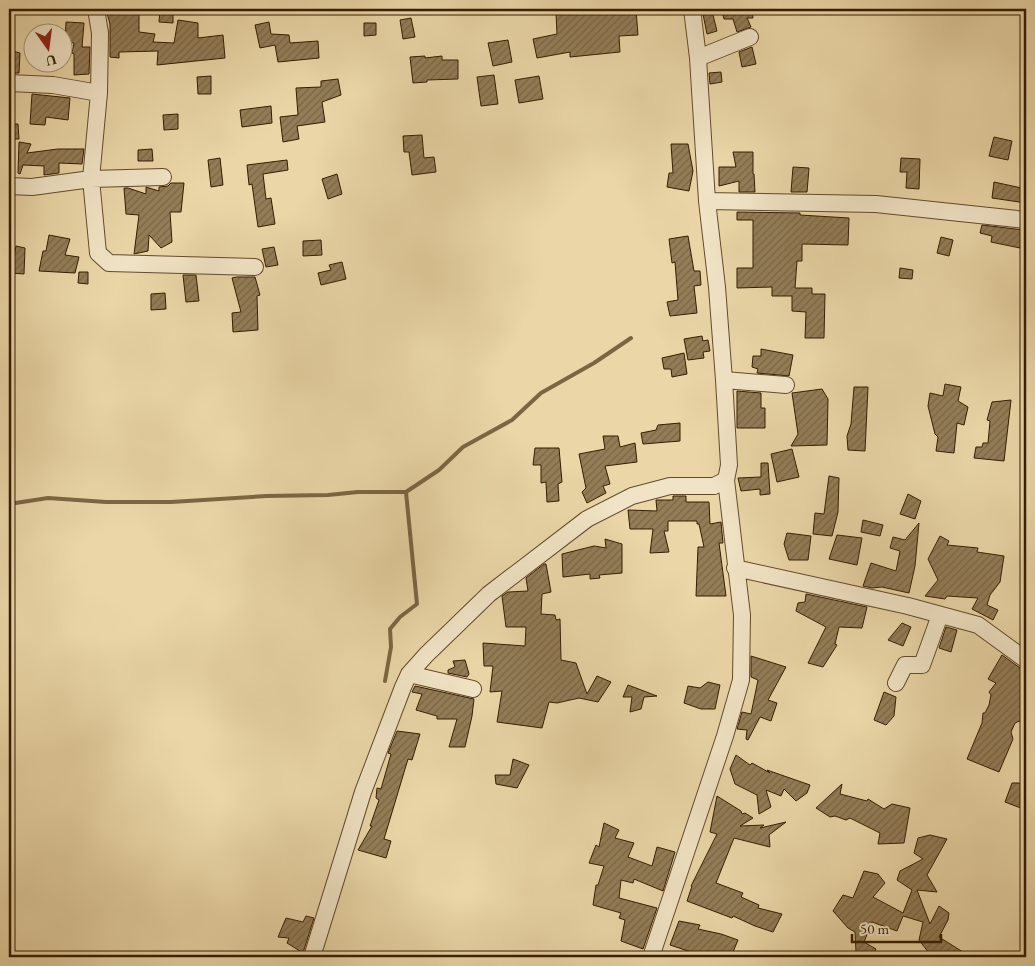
<svg xmlns="http://www.w3.org/2000/svg" width="1035" height="966" font-family="'EB Garamond',serif">
<defs>
<pattern id="building-hatch" width="6" height="6" patternUnits="userSpaceOnUse" patternTransform="scale(1.25)"><rect width="6" height="6" fill="#937d57"/><path d="M-1 1l2-2M0 6l6-6M5 7l2-2" fill="none" stroke="#796646"/></pattern>
</defs>
<rect width="100%" height="100%" fill="#ead6a7"/>
<filter id="stains"><feTurbulence type="fractalNoise" baseFrequency=".004" numOctaves="4"/><feColorMatrix values="0 0 0 0 .2 0 0 0 0 .09 0 0 0 0 .02 0 0 0 .5 -.17"/></filter>
<radialGradient id="worn" r=".72"><stop offset=".6" stop-color="#630" stop-opacity="0"/><stop offset="1" stop-color="#630" stop-opacity=".3"/></radialGradient>
<g fill="none" stroke-linecap="round" stroke-linejoin="round">
<path stroke="#7c6642" stroke-width="4" d="M9,504L48,498L106,502H171L266,496L328,495L358,492H406L439,470L463,447L512,420L541,393L594,363L631,338
M385,681L391,647L390,629L400,617L417,604L406,492"/>
</g>
<path fill="url(#building-hatch)" stroke="#351c00" d="M106,9H139V32L155,34L153,42L174,43L178,20L198,23V38L223,35L225,58L157,65L158,51L119,52V58L110,57V24Z
M160,9H173V23L159,22Z
M577,9H636L638,35L619,36L620,52L570,57V52L537,58L533,39L557,34L556,13L577,11Z
M702,9H709V11H712L717,31L707,34Z
M747,9H752L753,18H747L751,27L737,32L733,19H724L723,15Z
M411,18L415,37L403,39L400,20Z
M66,22L84,23L82,47H90L89,74L74,75V54L72,53L74,43L65,42Z
M269,22L271,34L289,35L290,43L318,41L319,58L278,62L275,45L260,48L255,25Z
M364,23H376V35L364,36Z
M508,40L512,62L493,66L488,43Z
M752,47L756,64L742,67L739,52Z
M9,50L20,53L19,73H9Z
M425,56V58L442,56V60H458V79L427,80V82L413,83L410,57Z
M721,72L722,82L710,84L709,73Z
M494,75L498,104L481,106L477,77Z
M211,76V94H198L197,77Z
M539,76L543,99L519,103L515,80Z
M338,79L341,95L322,102L325,122L297,126L299,139L283,142L280,117L298,115L296,88L321,87V81Z
M32,94L70,98L68,120L46,117L45,125L30,124Z
M271,106L272,123L242,127L240,110Z
M178,114V129L164,130L163,115Z
M9,124H18L19,139H9Z
M422,135L424,158L434,157L436,172L412,175L409,152H404L403,136Z
M994,137L1012,141L1008,160L989,156Z
M19,142L31,144L27,153L58,149H84L82,164L59,163V173L44,175V166L23,165L20,174L18,173Z
M671,144H688L693,171L689,191L667,187L669,173H673Z
M152,149L153,161H138V150Z
M733,152H753V174H754L755,192H739V181L719,186V167H736Z
M220,158L223,185L211,187L208,160Z
M901,158L920,159L919,189L906,188L907,172H900Z
M287,160L288,170L263,174L266,199L271,198L275,224L258,227L252,184L249,185L247,165Z
M793,167L809,168L807,192H791Z
M337,174L342,194L328,199L322,179Z
M994,182L1026,189V203L992,198Z
M171,183H184L181,212H170L172,242L161,248L149,235L148,251L134,254L139,215L126,214L124,188H128L146,194V187L159,191V187L168,186Z
M737,212L800,213V215L849,218L848,245L802,244V261H797L795,288H812V294H825L824,338H805L806,312L792,311V296H772V287L737,288V268H753V220H737Z
M982,225L1023,230L1020,248L991,242L992,236L980,233Z
M49,235L70,239L65,255L79,257L75,273L39,271L43,251H46Z
M688,236L694,271H700L701,285L694,286L697,313L670,316L667,302L678,300L675,262L672,263L669,239Z
M941,237L953,240L949,256L937,253Z
M321,240L322,255L303,256V241Z
M16,246L25,248L24,274L11,273Z
M274,247L278,265L266,267L262,249Z
M342,262L346,279L321,285L318,273L331,270L329,265Z
M900,268L913,270L912,279L899,278Z
M79,272H88V284L78,283Z
M183,275H196L199,301L186,302Z
M237,277H255L260,295L257,296L258,330L233,332L232,313L241,312L232,278Z
M165,293L166,309L151,310V294Z
M702,336L703,341L708,340L710,351L703,352L704,358L688,360L684,339Z
M761,349L793,355L789,376L757,373L758,369L752,367L753,356H761Z
M684,353L687,374L672,377L671,369H664L662,358Z
M945,384L961,387L958,401L968,407L964,425L957,423L954,453L936,451L938,437L935,434L928,406L930,393L943,396Z
M854,387H868L865,451L848,450L847,436L851,424Z
M822,389L828,399L827,445L791,446L798,434L792,393Z
M737,391L761,393V408H765V428H737Z
M1011,400L1004,461L974,458L976,447H982L983,443H988L990,421L987,420L992,402Z
M680,423V441L643,444L641,433L656,430L658,425Z
M603,436H618L620,447L635,443L637,462L605,466L610,484L603,486L606,493L587,503L582,492L586,488L579,454L605,449Z
M535,448H559L562,482L558,484L559,501L547,502L546,482L541,483V465H533Z
M792,449L799,477L777,482L771,454Z
M761,463H768L770,494L760,495V489L741,491L738,478L761,477Z
M829,476L839,478L838,512L832,536L813,534L815,513L824,514Z
M908,494L921,501L915,519L900,514Z
M673,496H686V502H709L710,524L721,522L723,543H719L726,596H696L698,547H704L699,524H697V521H668V531H664L669,552L650,553L653,529H630L628,510L657,511L656,500H673Z
M863,520L883,525L880,536L861,532Z
M919,523L915,566L909,593L882,587L872,588L863,586L871,563L896,571L900,551L890,548L893,537L905,540Z
M787,533L811,536L808,560H789L784,544Z
M837,535L862,538L857,565L829,559Z
M940,536L949,541L947,545L978,548L977,552L1004,556L1000,582L990,595L987,605L998,610L993,620L972,609L978,598L947,596L945,599L925,596L938,580L928,559Z
M605,539L622,544V573L599,575L600,578L590,579V574L563,577L562,554L594,546L606,548Z
M544,564H546L551,592L542,594L541,614L555,615L556,620L560,619L561,660L576,663L587,694L597,676L611,682L598,702L579,698L557,703L549,702L542,728L497,722L502,691L490,692L493,666H484L483,643L525,646L526,627H506L502,596L508,592L528,591L526,578Z
M806,594L867,607L862,628L839,627L835,644L837,645L823,667L808,663L826,627L796,611L798,603L805,602Z
M902,623L911,627L903,646L888,640Z
M946,627L957,630L951,652L939,648Z
M1002,655L1020,668L1026,670V718L1015,723L1011,732L1013,739L999,772L967,759L982,723L983,713H985L989,705L991,695L989,692L996,683L988,679Z
M751,656L786,667L768,700L777,703L771,721L760,717L748,740L746,739L747,730L737,729L742,712L751,714L758,680L751,677Z
M465,660L469,674L467,677L448,673V670L455,667L453,661Z
M708,682L720,685L715,709H701L684,703L688,686L700,688Z
M628,685L657,696L644,697L641,709L630,712L632,697H623Z
M415,686L474,699L472,716L465,747H449L457,719H437V716L416,710L422,694L412,692Z
M884,692L896,697L894,716L886,725L874,720Z
M397,731L420,734L412,760L408,759L384,839L391,841L386,858L358,850L372,826H370L379,800L376,798L377,788L381,789L391,754L388,753Z
M736,755L750,765L752,763L770,773L767,770L810,785L807,793L796,801L784,789L781,796L766,790L771,807L759,814L757,795L735,784L730,769Z
M513,759L529,765L517,788L496,784L495,775H510Z
M1012,783H1019L1026,789V810L1005,802Z
M842,784L840,794L867,801L868,799L884,809L892,804L910,808L904,843L878,844L880,833L850,818L846,820L835,816L830,817L816,808Z
M717,796L741,811L742,814L745,813L753,818L740,826L764,825L760,828L786,822L769,835L770,847L734,838L716,883L743,893L741,897L759,905L758,908L782,914L773,932L755,926L733,916L732,918L687,901L692,886H691L717,834L710,832Z
M604,823L619,830L615,838L634,843L628,857L652,866L657,847L675,852L663,891L634,879L633,883L621,880L619,898L657,908L643,949L621,941L625,920L619,918L621,913L593,905L596,885H598L604,866L589,863L596,845L599,847Z
M930,835L947,839L927,875L937,892L917,890L930,924L939,906L949,913L948,920L939,937L971,957H932L919,940L923,922L903,916L897,931L872,922L864,942L876,949L872,957H854L856,952L855,932L848,928L833,911L843,895L853,898L864,871L878,874L885,883L873,897L903,913L912,890L897,880L900,871L923,859L914,853L918,838Z
M306,916L314,918L303,953L287,943L289,938L278,937L286,918L303,922Z
M679,921L700,925L698,929L721,934L738,940L731,957H717V955L688,951L670,945Z"/>
<g fill="none" stroke-linecap="round" stroke-linejoin="round">
<g stroke="#624a2a" stroke-width="18">
<path id="minor" d="M96,9L100,33L99,93L91,179L98,253L109,263L255,267
M698,58L750,37
M9,83L53,85L99,93
M9,186L32,187L91,179L163,177
M707,201L876,204L1026,220
M724,380L786,385
M735,568L908,606L978,625L1026,660
M409,674L473,689
M896,683L905,665H922L940,615
M312,957L363,792L403,687L409,674L426,655L489,594L587,519L632,496L670,486H714L726,480L729,465L724,380L717,287L707,201L698,58L692,9
M651,957L725,736L741,680L742,615L726,480"/>
</g>
<use href="#minor" stroke="#f1e4c6" stroke-width="16"/>
</g>
<rect width="1035" height="966" fill="none" stroke="#ead6a7" stroke-width="30"/>
<rect x="10" y="10" width="1015" height="946" fill="none" stroke="#351c00" stroke-width="2.5"/>
<rect x="15" y="15" width="1005" height="936" fill="none" stroke="#351c00"/>
<g transform="translate(48 48) rotate(166)"><circle r="24" fill="#f1e4c6" stroke="#a69477"/>
<path d="M0-4L9 19L0 12L-9 19Z" fill="#8f2418"/>
<text y="-8" font-size="14" font-weight="bold" text-anchor="middle" fill="#351c00">U</text>
</g>
<path d="M852 934v8h89v-8" fill="none" stroke="#351c00" stroke-width="2.5"/>
<text x="860" y="934" font-size="15" fill="#351c00" stroke="#f1e4c6" stroke-width="4" paint-order="stroke">50 m</text>
<rect width="100%" height="100%" filter="url(#stains)"/>
<rect width="100%" height="100%" fill="url(#worn)"/>
</svg>
